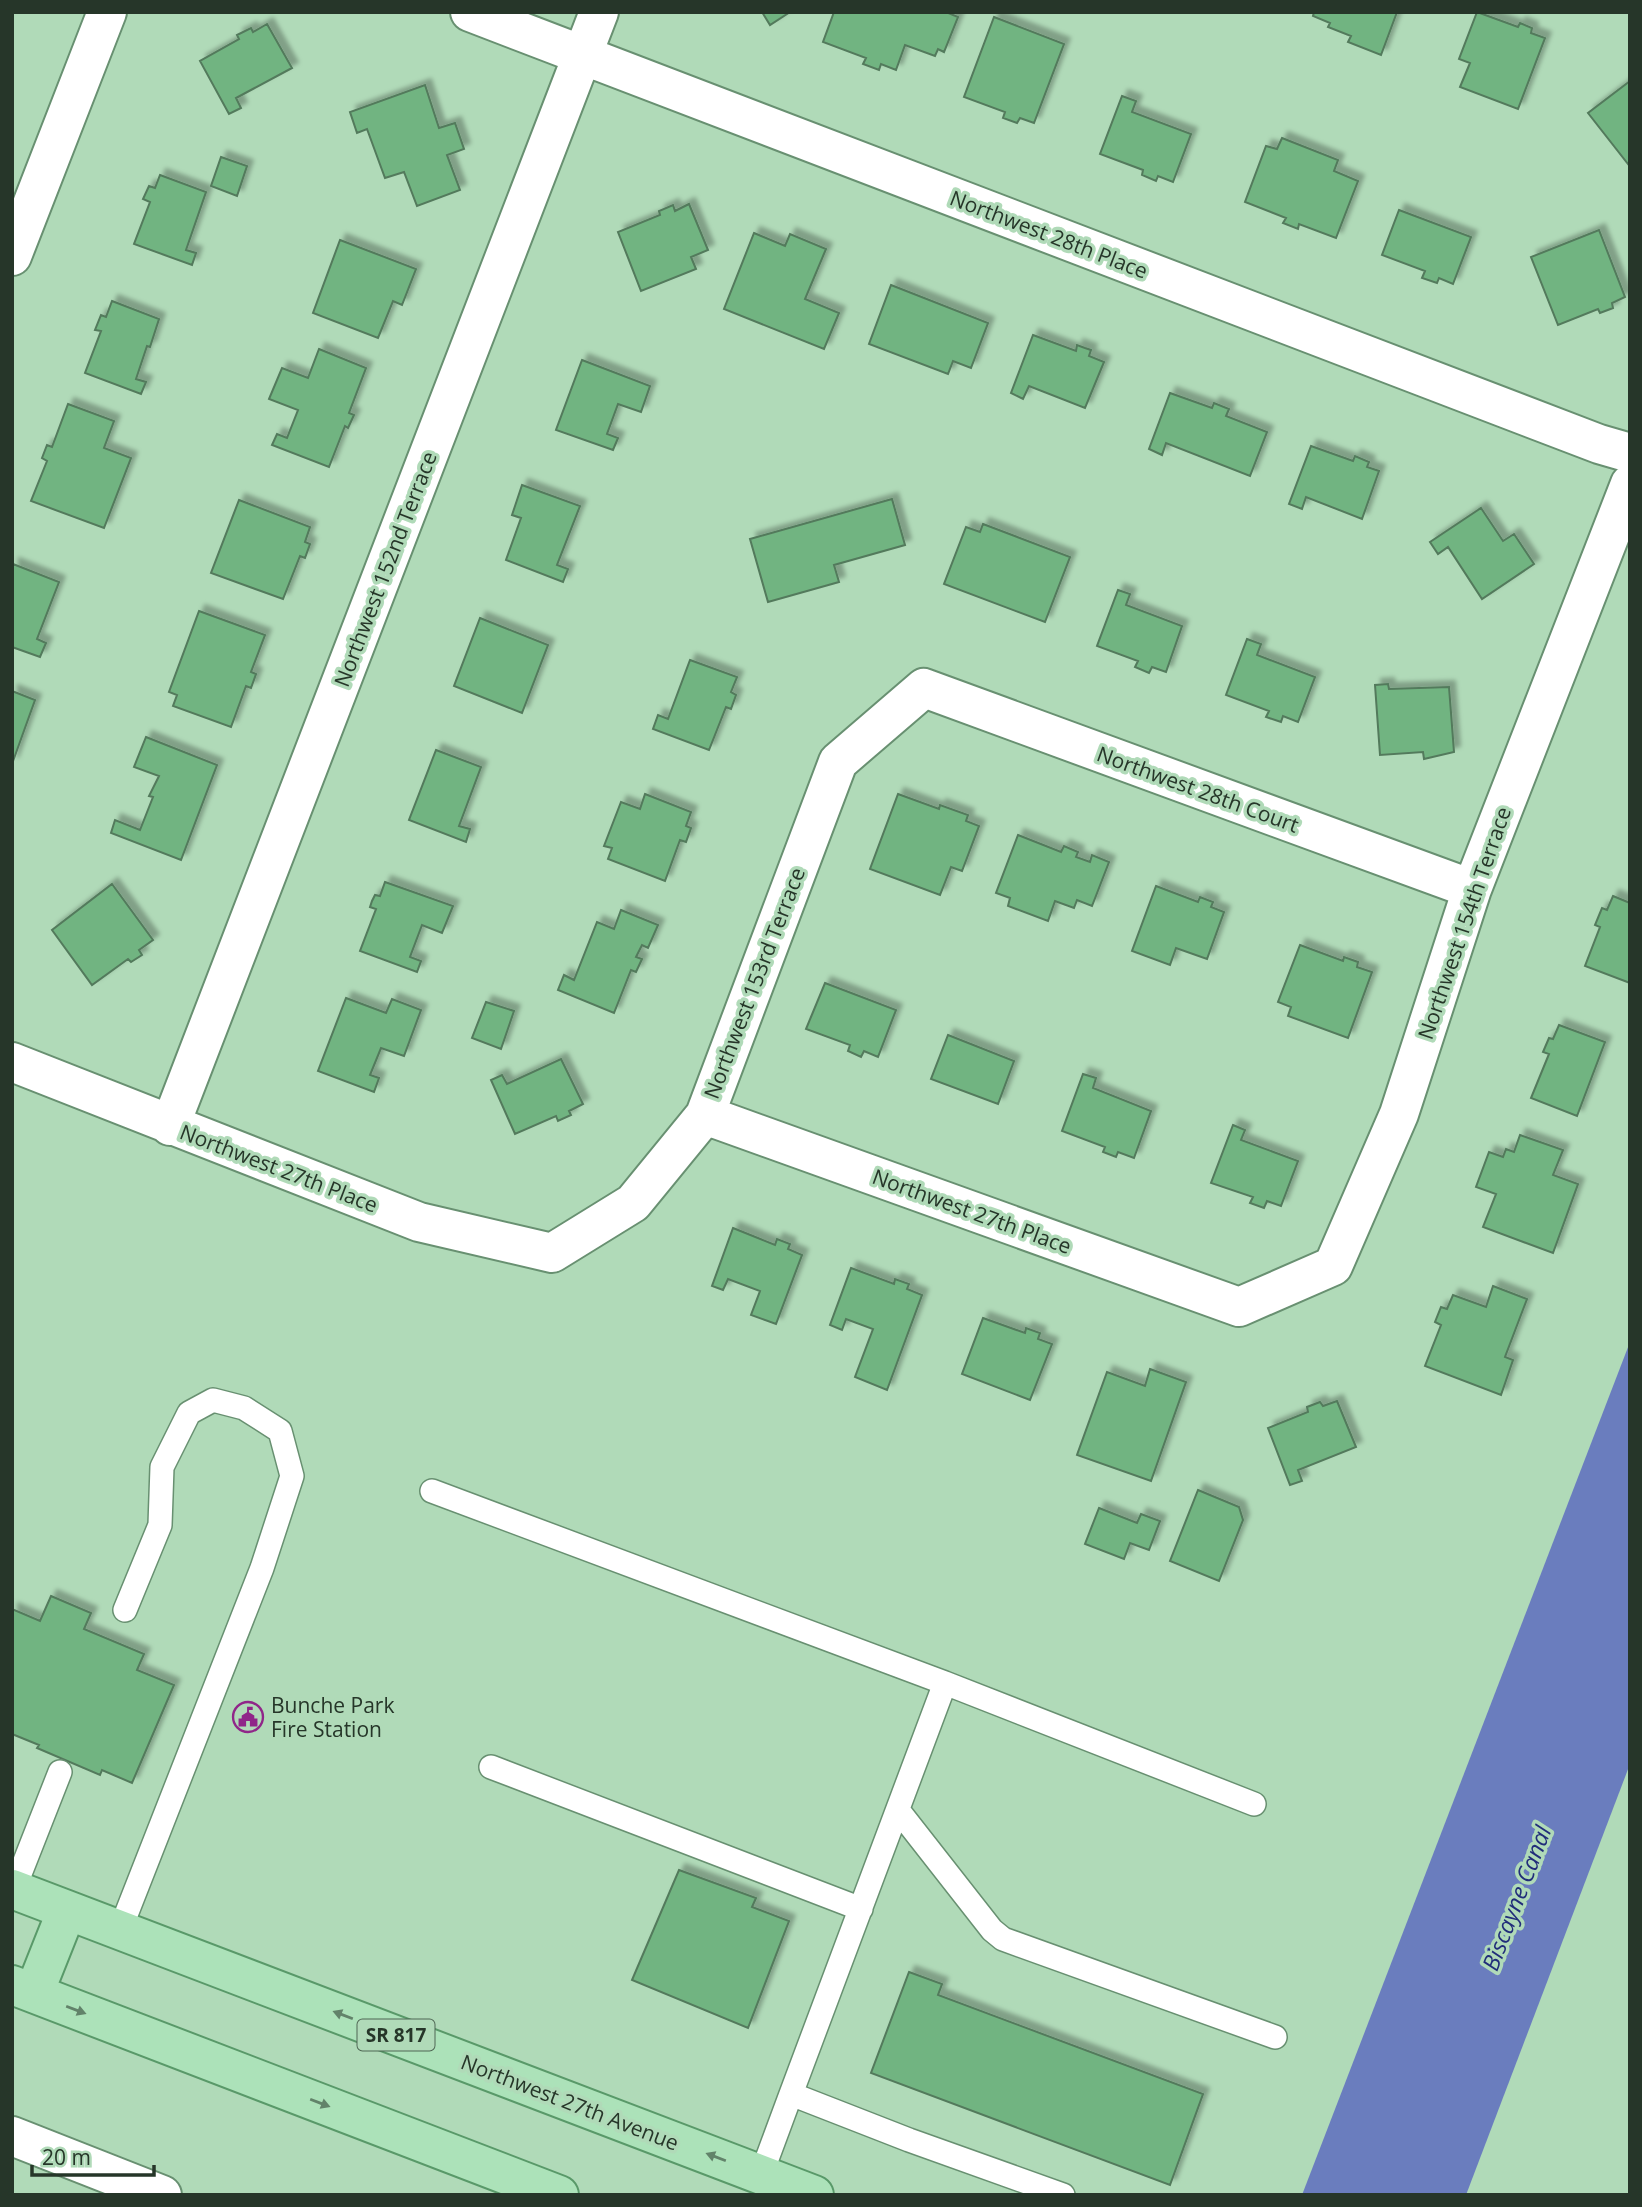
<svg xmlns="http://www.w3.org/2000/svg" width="1642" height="2207" font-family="'Open Sans',sans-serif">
<defs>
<filter id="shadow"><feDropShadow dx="6" dy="-6" stdDeviation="2" flood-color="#0004"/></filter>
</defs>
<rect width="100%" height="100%" fill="#b0dab8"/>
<path fill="#6a7dbe" d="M1630,1342V1764L1466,2195H1302Z"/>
<path fill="#71b481" stroke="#537a5c" stroke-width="2" filter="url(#shadow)" d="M762,12H790L770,25Z
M834,12H946L958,17L944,52L938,49L935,56L905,45L896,70L881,64L879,70L863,64L866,58L823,42Z
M1314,12H1397L1381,55L1348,42L1351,36L1328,27L1330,23L1313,16Z
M1477,12L1518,27L1520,23L1532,28L1531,33L1545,38L1518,109L1460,87L1470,63L1459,59Z
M994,17L1064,44L1034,123L1020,118L1017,123L1003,118L1005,112L964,97Z
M267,24L292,68L236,98L241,108L229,114L200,61L239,39L237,35L251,28L253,32Z
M1630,81V162L1628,164L1588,113Z
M425,85L439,128L455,123L464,149L447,155L460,190L417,206L404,172L385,178L367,129L357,133L350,112Z
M1122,96L1136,101L1132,112L1191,134L1173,182L1158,176L1156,181L1142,175L1143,170L1100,154Z
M1282,138L1338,160L1334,171L1358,181L1336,238L1299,224L1298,229L1283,223L1286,218L1245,202L1266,146L1277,149Z
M221,157L247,166L237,196L211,186Z
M160,175L206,192L186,250L196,253L192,265L134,244L150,202L143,199L149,186L155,188Z
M689,204L708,250L691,257L696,269L641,291L618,232L660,215L659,211L673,205L675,211Z
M1399,210L1471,237L1453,284L1439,278L1437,283L1422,278L1425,271L1382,255Z
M1599,230L1625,297L1612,303L1613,308L1600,313L1598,309L1558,325L1531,257Z
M754,233L785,246L790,234L826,249L805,299L839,313L824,349L724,309Z
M340,240L416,269L402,305L393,301L378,338L313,313Z
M891,285L988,323L971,368L953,361L948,374L869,344Z
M112,301L159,319L150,347L147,346L136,379L146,382L141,394L85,373L101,331L95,330L101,315L106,317Z
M1033,335L1076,351L1077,345L1085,348L1091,350L1089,356L1104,362L1085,408L1029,386L1023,399L1011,393Z
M319,349L366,368L349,413L354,415L348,428L345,426L329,467L272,445L277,434L287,438L298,410L269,399L282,368L308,378Z
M582,360L650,386L641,412L618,404L607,434L618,438L613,450L556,430Z
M1170,393L1212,408L1214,403L1229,409L1226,416L1267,432L1250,476L1166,443L1162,455L1149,449Z
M68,404L114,421L104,448L131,458L104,528L31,501L47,461L42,458L47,445L52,447Z
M1311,446L1353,461L1355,456L1369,462L1367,467L1379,471L1362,519L1306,497L1302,509L1289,504Z
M522,485L580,506L557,565L568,569L563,582L506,560L521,518L512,515Z
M892,499L905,545L834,565L839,582L768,602L750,539Z
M239,500L310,527L305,542L310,544L305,558L300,556L283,599L211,573Z
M1481,508L1503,541L1514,534L1534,564L1482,599L1448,547L1438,554L1430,542Z
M983,524L1070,557L1045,622L944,584L966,527L980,532Z
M13,564L59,582L37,639L46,643L40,657L12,647Z
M1118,590L1130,594L1126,605L1182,626L1166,672L1152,667L1149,673L1135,667L1138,661L1097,646Z
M199,611L265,635L251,672L256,674L251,688L246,686L231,727L173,706L177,695L169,692Z
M480,618L548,645L522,713L454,686Z
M1247,639L1261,644L1257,655L1315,677L1298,722L1283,716L1281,722L1266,717L1269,711L1226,695Z
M690,660L737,677L731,692L736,695L731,709L726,707L709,750L653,729L658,715L668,719Z
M1388,684L1389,689L1449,687L1454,752L1424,759L1423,752L1380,755L1375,685Z
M12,691L35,700L12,764Z
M146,737L217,765L181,860L111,833L115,820L140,830L153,797L149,796L159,776L134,767Z
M436,750L481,767L459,826L470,829L466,842L409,820Z
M645,794L691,812L686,826L691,828L686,842L680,840L665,881L608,859L612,848L604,846L621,802L640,809Z
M898,794L939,809L940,805L968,815L966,821L979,826L962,871L951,867L940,895L870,869Z
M1018,835L1061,852L1064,846L1078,852L1076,857L1090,862L1092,855L1109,862L1092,906L1077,900L1074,908L1055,901L1048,921L1008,906L1010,898L996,893Z
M385,882L453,906L442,933L422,925L410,957L421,961L417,972L360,951L376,909L370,907L372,901L375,895L380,896Z
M112,884L153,940L139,950L142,955L131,962L128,959L92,985L52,930Z
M1156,886L1198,902L1200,897L1213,902L1211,907L1224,912L1207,959L1176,948L1170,965L1132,951Z
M1613,896L1630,903V983L1585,966L1600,927L1595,925L1602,908L1607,910Z
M621,910L658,925L648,948L642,945L636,957L642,959L636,972L631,970L614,1013L558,990L564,975L574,980L597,922L614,929Z
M1300,945L1343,961L1344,957L1358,962L1357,967L1372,972L1348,1038L1288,1016L1291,1007L1278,1002Z
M825,983L896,1010L878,1057L864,1051L861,1057L848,1051L850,1045L806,1029Z
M346,998L386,1013L392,999L421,1010L404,1056L381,1048L370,1075L379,1078L374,1092L318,1071Z
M486,1002L514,1011L501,1049L472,1038Z
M1559,1025L1605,1042L1577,1116L1531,1098L1549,1054L1543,1052L1549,1038L1553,1039Z
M948,1035L1014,1061L998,1104L931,1079Z
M561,1059L583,1104L569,1111L571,1115L558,1121L556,1116L515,1134L491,1080L502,1075L507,1084Z
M1083,1074L1096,1078L1093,1088L1151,1111L1134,1158L1118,1152L1116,1157L1103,1152L1105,1147L1062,1131Z
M1233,1125L1245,1130L1241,1140L1298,1161L1281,1206L1267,1201L1264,1208L1250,1203L1253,1197L1211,1183Z
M1520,1135L1563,1150L1553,1175L1578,1184L1553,1253L1483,1227L1496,1194L1476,1187L1489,1152L1503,1157L1506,1149L1514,1152Z
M733,1228L775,1245L777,1239L790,1244L788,1249L802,1255L776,1324L751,1315L760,1291L728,1279L723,1290L712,1286Z
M851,1268L894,1284L895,1279L909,1284L907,1289L922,1295L887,1390L855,1377L873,1329L846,1319L842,1330L830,1325Z
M1493,1286L1527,1299L1505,1357L1513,1360L1501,1395L1425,1366L1441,1325L1435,1322L1441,1307L1447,1309L1453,1295L1486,1307Z
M983,1318L1025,1333L1026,1328L1040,1333L1038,1339L1052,1344L1030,1400L962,1374Z
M1150,1369L1186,1382L1151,1481L1077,1455L1107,1372L1145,1386Z
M1337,1401L1356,1447L1298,1470L1302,1481L1290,1485L1268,1428L1308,1412L1307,1407L1320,1402L1323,1406Z
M1198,1490L1239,1507L1243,1520L1219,1581L1170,1561Z
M1099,1508L1137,1523L1141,1514L1160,1521L1149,1550L1130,1543L1124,1559L1085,1544Z
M51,1596L91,1613L84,1629L144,1654L137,1670L174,1685L132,1783L102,1770L100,1775L37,1748L39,1745L12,1734V1609L40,1621Z
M679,1870L756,1898L752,1907L789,1921L748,2028L632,1980Z
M909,1972L942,1984L938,1995L1203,2094L1170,2185L871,2073Z"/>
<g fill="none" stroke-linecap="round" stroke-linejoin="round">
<g stroke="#689071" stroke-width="26">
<path id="lane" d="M432,1491L945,1683
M491,1767L861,1909
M898,1810L992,1930L1003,1939L1275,2037
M14,1889L60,1772
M120,1930L262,1568L292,1476L280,1431L244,1408L213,1400L189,1413L162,1467L160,1525L125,1610
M791,2094L945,1683L1254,1804
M761,2175L791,2094L909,2140L1063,2195"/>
</g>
<g stroke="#689071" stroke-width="42">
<path id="street" d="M470,12L1599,444L1630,453
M12,256L107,12
M12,1062L419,1222L552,1253L633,1203L705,1115L838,762L924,688L1472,889
M705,1115L1239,1307L1333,1266L1399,1114L1472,889L1630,484
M170,1126L599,12
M12,2136L162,2195"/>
</g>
<g stroke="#599969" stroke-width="42">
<path id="primary" d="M12,1889L814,2195
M12,1985L559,2195
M34,1993L67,1910"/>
</g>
<use href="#lane" stroke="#fff" stroke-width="23"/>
<use href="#street" stroke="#fff" stroke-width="38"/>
<use href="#primary" stroke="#ace2b9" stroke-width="38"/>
</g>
<defs><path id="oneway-solid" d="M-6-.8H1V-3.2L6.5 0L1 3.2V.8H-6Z" transform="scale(1.75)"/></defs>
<g fill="#62836a">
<use href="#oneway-solid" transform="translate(76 2010) rotate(21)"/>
<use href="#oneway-solid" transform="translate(343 2015) rotate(-159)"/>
<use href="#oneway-solid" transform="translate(320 2103) rotate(21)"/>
<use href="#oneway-solid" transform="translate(716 2157) rotate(-159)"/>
</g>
<defs>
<g id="civic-ring" transform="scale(1.575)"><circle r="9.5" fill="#b0dab8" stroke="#902689" stroke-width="1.5"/><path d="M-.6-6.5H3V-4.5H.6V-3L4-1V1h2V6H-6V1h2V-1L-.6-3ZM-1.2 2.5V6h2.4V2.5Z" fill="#902689"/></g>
</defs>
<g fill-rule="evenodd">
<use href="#civic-ring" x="248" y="1717"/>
</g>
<g text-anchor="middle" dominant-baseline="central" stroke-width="7" stroke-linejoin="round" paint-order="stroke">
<rect fill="#b0dab8" stroke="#4f6754" stroke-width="2" x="357.5" y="2019.5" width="77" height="31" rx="5"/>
<g font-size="19" font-weight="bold" fill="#263629">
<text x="396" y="2035">SR 817</text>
</g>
<g font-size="21" fill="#263629" stroke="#b0dab8">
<text transform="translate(1049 234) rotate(21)">Northwest 28th Place</text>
<text transform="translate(385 569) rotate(-69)">Northwest 152nd Terrace</text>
<text transform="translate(1198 789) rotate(20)">Northwest 28th Court</text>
<text transform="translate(1464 923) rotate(-71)">Northwest 154th Terrace</text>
<text transform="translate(754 983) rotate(-69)">Northwest 153rd Terrace</text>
<text transform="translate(279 1168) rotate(21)">Northwest 27th Place</text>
<text transform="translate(972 1211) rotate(20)">Northwest 27th Place</text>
<text transform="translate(570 2102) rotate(21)">Northwest 27th Avenue</text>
</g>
<g font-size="21" fill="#263629" stroke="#b0dab8" text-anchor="start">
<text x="271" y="1705">Bunche Park<tspan x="271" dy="24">Fire Station</tspan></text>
</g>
<g font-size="23" font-style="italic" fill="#212d7a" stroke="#b0dab8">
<text transform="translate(1516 1898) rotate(-69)">Biscayne Canal</text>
</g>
</g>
<rect width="1642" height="2207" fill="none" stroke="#263629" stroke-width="28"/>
<path d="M32 2165v10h122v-10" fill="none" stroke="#263629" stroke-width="3.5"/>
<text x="42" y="2165" font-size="21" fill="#263629" stroke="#b0dab8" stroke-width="5" paint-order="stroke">20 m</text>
</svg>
